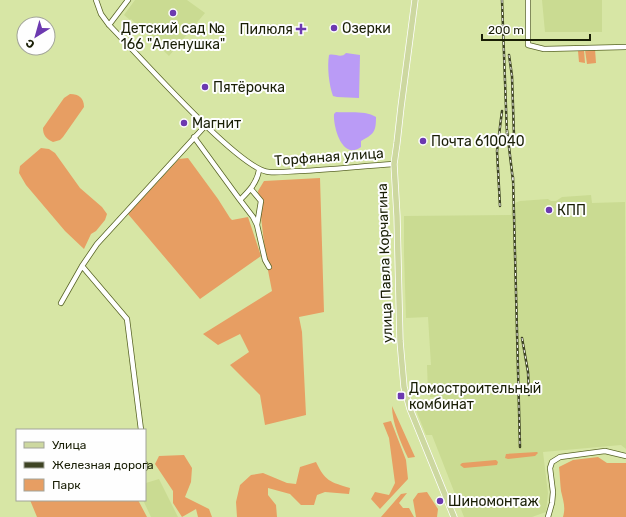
<svg xmlns="http://www.w3.org/2000/svg" width="626" height="517" font-family="Rubik,sans-serif">
<rect width="100%" height="100%" fill="#d7e6a5"/>
<path fill="#cadb92" d="M135,0H187L205,13L169,56L131,19L130,20L124,15Z
M542,0H602V32H545Z
M591,195L592,203L625,202L626,449L621,445L543,452L548,493L546,512L532,517H464L432,435H426L416,410L442,409L441,397H430V393H428L427,365H431L428,317L406,318L404,254V216L511,215L512,204L520,201L548,199L551,201H556L562,197Z
M159,479L178,517H151L143,500H145V481L146,483Z"/>
<path fill="#e79e63" d="M595,49L596,63L587,64L585,50Z
M584,50L585,63L579,62L578,51Z
M70,94C79,94 84,98 84,107L63,137L60,140L53,142C46,139 43,135 43,128L64,98Z
M41,148L49,149L55,153L80,188L102,207L107,214L105,220L96,231L91,234L84,249L65,231L26,185L19,173L20,166Z
M188,158L218,199L230,218L232,220L248,217L261,256L200,299L128,214L179,159Z
M320,178L324,312L299,317L302,332L306,415L265,425L260,395L230,365L249,352L240,334L218,345L203,334L272,291L266,260L258,191L264,181Z
M392,406L415,457L408,458C401,443 392,423 392,406Z
M391,421L406,460L408,479L380,509L371,499L375,492L389,495L395,483L389,438L383,423Z
M537,452L538,453L535,456L508,459L505,458L506,454Z
M184,455L192,468L191,482L185,497L209,509L212,517H198L196,509L182,517L173,503V491L155,464L159,456Z
M598,457L607,463H626V517H563C566,507 563,500 561,491C560,483 560,475 559,467L573,460Z
M496,460L498,462L497,465L464,468L460,465L462,463Z
M316,462C325,481 330,482 350,488L349,494L325,492L317,495L314,505H301L290,494L268,488V495L276,505L277,517H237L236,502L240,485L251,475L263,473L287,483L296,484L300,467Z
M427,492L438,509L437,517H416L413,500L418,493Z
M407,493L399,503L403,508H409L414,517H381L401,494Z
M30,500H138L147,517H37Z"/>
<path fill="#ba9bf6" d="M346,53L360,55L359,98L337,97L333,96C329,85 327,67 329,55C335,53 341,59 346,53Z
M336,112C348,113 366,110 376,117C376,132 374,134 361,141V147C342,161 333,126 334,114Z"/>
<g fill="none" stroke-linecap="round" stroke-linejoin="round">
<g stroke="#586426" stroke-width="6">
<path id="minor" d="M96,0L101,14L109,25C136,52 239,170 269,172C279,173 290,171 300,171C331,170 362,166 394,164
M528,0V45L544,49L626,47
M109,25L128,0
M194,137L240,200C249,191 257,183 259,170
M251,189L261,201L257,225L265,260L269,267
M240,200L253,217L257,225
M82,266L127,319L141,430
M61,303L82,266L97,244L206,125
M145,464V468
M548,517L552,503L553,492L550,468L552,462L560,457L605,451L626,456"/>
</g>
<g stroke="#fff" stroke-width="7">
<path id="major" d="M415,0L401,107L397,143L394,164L397,216L400,341L404,387L410,409L454,517"/>
</g>
<use href="#minor" stroke="#fff" stroke-width="4.5"/>
<use href="#major" stroke="#cdd8a0" stroke-width="5.5"/>
<g stroke="#3e4424" stroke-width="2.5">
<path id="rail" d="M502,0L507,135
M509,55L512,76L514,136
M507,130L513,181
M513,177L520,447
M500,206L497,151L502,111
M522,338L528,372L529,395"/>
</g>
<use href="#rail" stroke="#fefefe" stroke-width="1" stroke-dasharray="3" stroke-linecap="butt"/>
</g>
<g fill="#6c39b0" stroke="#fefefe" stroke-width="1.5">
<circle cx="173" cy="13" r="4"/>
<circle cx="334" cy="28" r="4"/>
<path d="M299 23h4v4h4v4h-4v4h-4v-4h-4v-4h4z"/>
<circle cx="205" cy="87" r="4"/>
<circle cx="184" cy="123" r="4"/>
<circle cx="423" cy="141" r="4"/>
<circle cx="549" cy="210" r="4"/>
<rect x="397" y="392" width="8" height="8" rx="2"/>
<circle cx="440" cy="501" r="4"/>
</g>
<g text-anchor="middle" dominant-baseline="central" stroke-width="4" stroke-linejoin="round" paint-order="stroke">
<g font-size="14" fill="#191e05" stroke="#fefefe" text-anchor="start">
<text x="173" y="28" text-anchor="middle">Детский сад №<tspan x="173" dy="16">166 "Аленушка"</tspan></text>
<text x="342" y="28">Озерки</text>
<text x="293" y="29" text-anchor="end">Пилюля</text>
<text x="213" y="87">Пятёрочка</text>
<text x="192" y="123">Магнит</text>
<text x="431" y="141">Почта 610040</text>
<text x="557" y="210">КПП</text>
<text x="409" y="388">Домостроительный<tspan x="409" dy="16">комбинат</tspan></text>
<text x="448" y="501">Шиномонтаж</text>
</g>
<g font-size="14" fill="#191e05" stroke="#fefefe">
<text transform="translate(329 157) rotate(-4)">Торфяная улица</text>
<text transform="translate(385 263) rotate(-92)">улица Павла Корчагина</text>
</g>
</g>
<rect x="16" y="429" width="130" height="72" fill="#fefefe" stroke="#a2a49a"/>
<rect x="24" y="442" width="20" height="6" fill="#cdd8a0" stroke="#a2a49a"/>
<text x="52" y="449" font-size="12" fill="#191e05">Улица</text>
<rect x="24" y="462" width="20" height="6" fill="#3e4424" stroke="#a2a49a"/>
<text x="52" y="469" font-size="12" fill="#191e05">Железная дорога</text>
<rect x="24" y="479" width="20" height="12" fill="#e79e63" stroke="#a2a49a"/>
<text x="52" y="489" font-size="12" fill="#191e05">Парк</text>
<g transform="translate(36 36) rotate(217)"><circle r="19" fill="#fefefe" stroke="#a2a49a"/>
<path d="M0-3L7 15L0 10L-7 15Z" fill="#6c39b0"/>
<text y="-6" font-size="11" font-weight="bold" text-anchor="middle" fill="#191e05">С</text>
</g>
<path d="M482 34v6h108v-6" fill="none" stroke="#191e05" stroke-width="2"/>
<text x="488" y="34" font-size="12" fill="#191e05" stroke="#fefefe" stroke-width="3" paint-order="stroke">200 m</text>
</svg>
